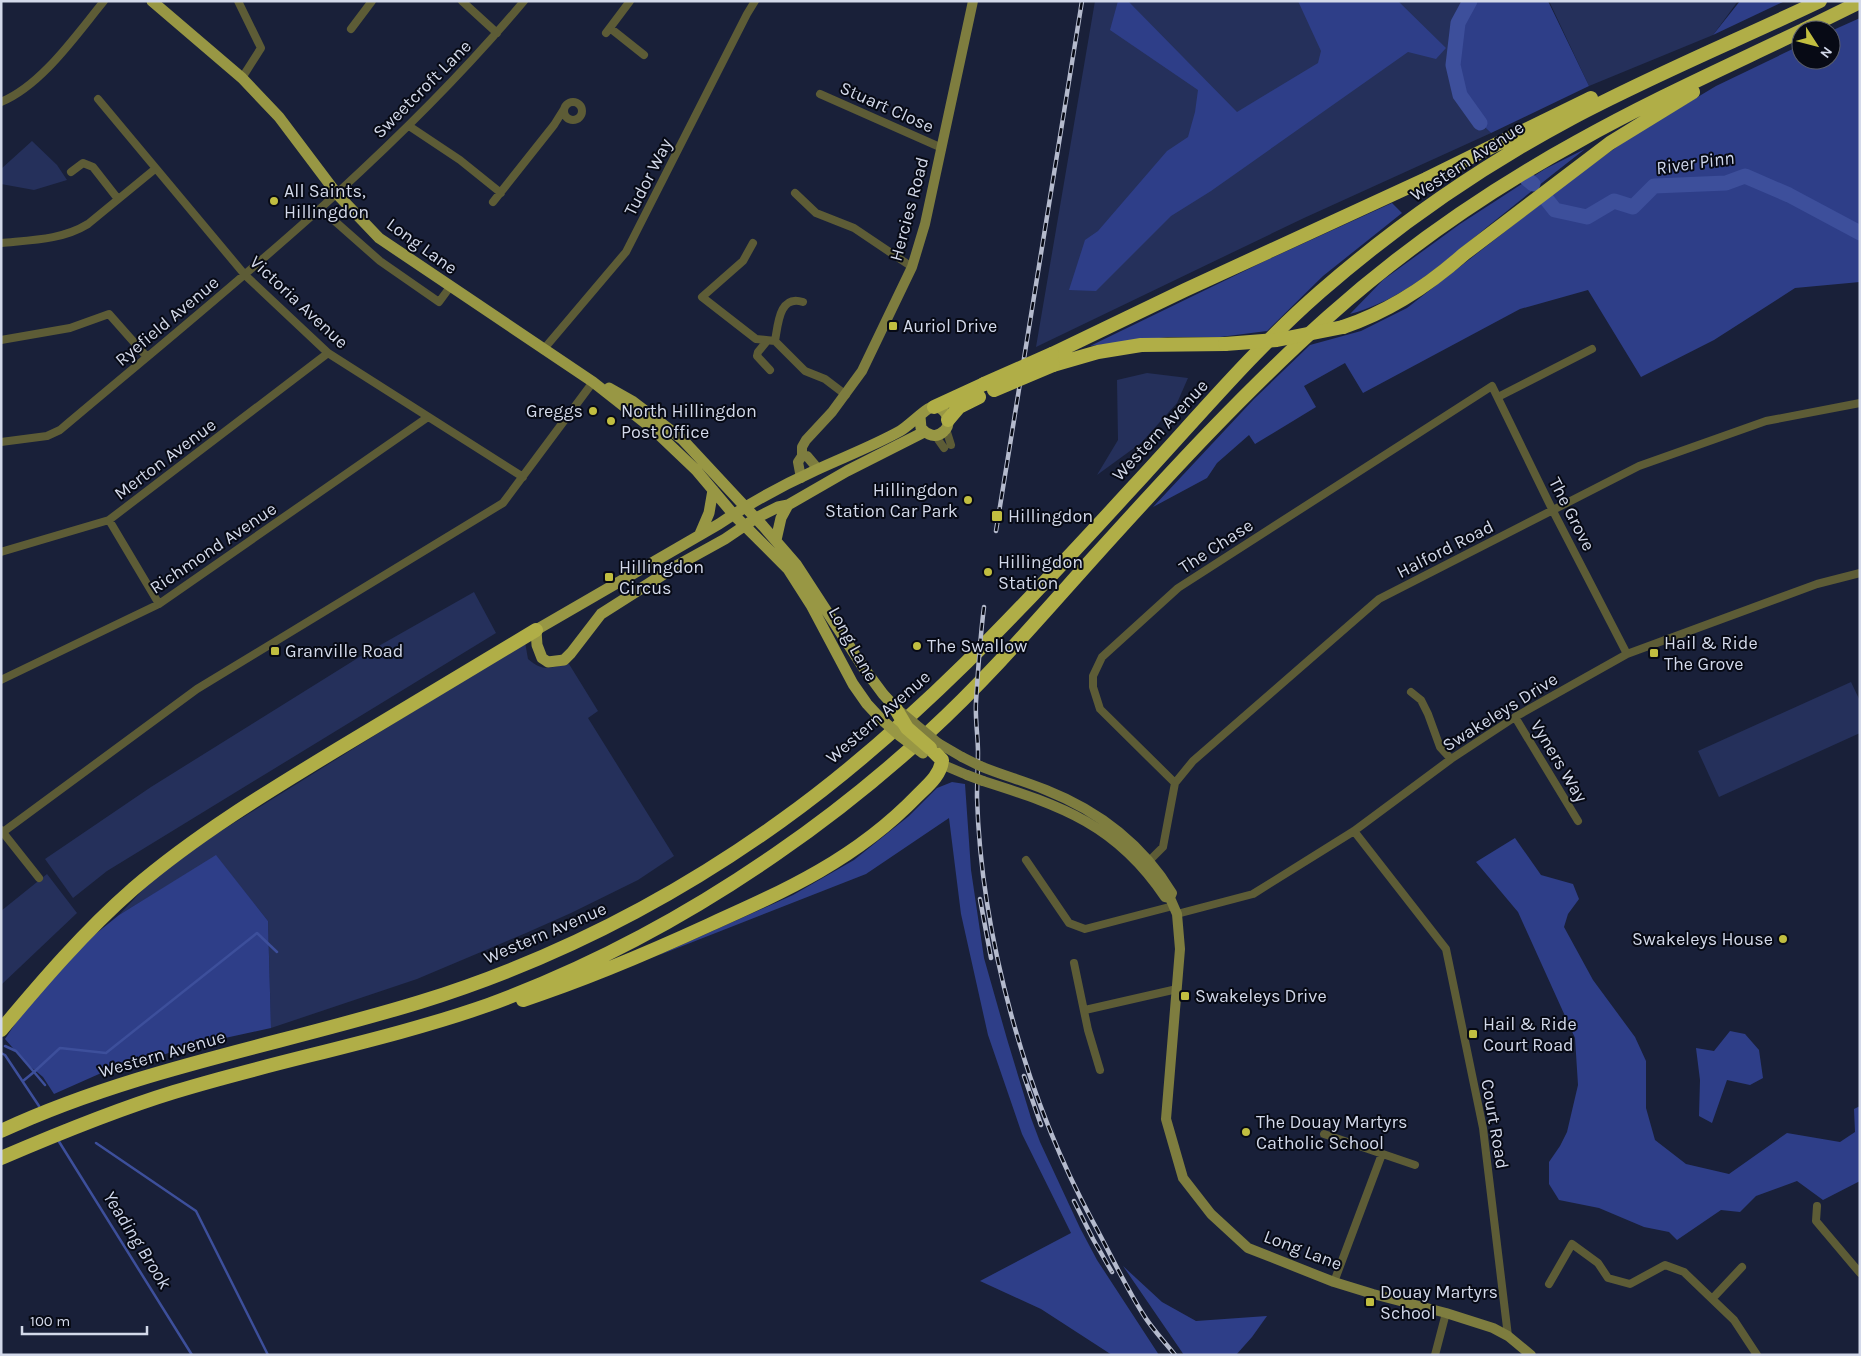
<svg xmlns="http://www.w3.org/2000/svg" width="1861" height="1356" font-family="Karla,sans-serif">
<rect width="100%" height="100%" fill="#192039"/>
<path fill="#25305b" d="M1095,1H1470L1459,32L1458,58L1461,92L1473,116L1491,133L1304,218L1036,347Z
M1549,1H1738L1713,35L1589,86Z
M32,141L57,165L67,180L34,190L1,184V169Z
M1147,373L1188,378L1177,403L1141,443L1097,475L1118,440L1117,380Z
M474,592L496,633L107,871L73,898L45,859L151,787L361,656Z
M525,642L528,659C544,673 550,667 569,664L598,711L588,718L674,856L638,880L571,913L526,933L417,979L271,1028L268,921L216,856L119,915L153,879L213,836Z
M1851,682L1860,701V733L1719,797L1698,751Z
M47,874L77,913L1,985V911Z"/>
<path fill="#2e3e88" d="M1118,1H1128L1237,112L1318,63L1321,51L1298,1H1398L1446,48L1436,59L1408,52L1211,191L1171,216L1096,291L1069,290L1085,240L1098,231L1167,151L1188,137L1195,112L1198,90L1110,30Z
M1470,1H1548L1589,86L1491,133L1473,116L1461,92L1458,58L1459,32Z
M1740,1H1785L1713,35Z
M1860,18V282L1795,288L1714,340L1641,377L1588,290L1520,309L1363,393L1345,363L1304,386L1316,407L1255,444L1249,435L1217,463L1207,478L1153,507L1254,399L1310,345L1361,331L1407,308L1583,171L1628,139L1716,86L1801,45V60H1831V31Z
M1585,149C1552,175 1519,201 1487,227C1445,261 1403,300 1350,314L1383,280L1460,224L1545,169Z
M1392,203L1402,213L1323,276L1267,331L1220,337H1168L1090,346L1265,261Z
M952,782L965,784L971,870L984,958L1007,1039L1031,1118L1040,1142L1080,1228L1097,1260L1159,1355H1112L1041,1309L980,1281L1071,1233L1022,1134L988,1035L961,914L949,818L866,874L657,956L793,895L854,860L909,816L937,788Z
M1515,838L1541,875L1573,884L1579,899L1568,914L1564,927L1593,980L1635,1037L1646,1061V1108L1655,1140L1686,1164L1729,1174L1787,1133L1840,1142L1855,1132L1854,1109L1860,1106V1181L1823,1200L1797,1181L1756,1196L1740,1212L1721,1210L1677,1240L1669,1232L1644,1227L1599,1208L1559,1200L1549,1184V1162L1560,1146L1567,1132L1578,1085L1575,1038L1518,912L1476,862Z
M216,855L268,921L271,1028L202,1043L99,1074L54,1094L43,1077L25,1062L5,1039L27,1006L77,949L119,915Z
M1730,1031L1745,1034L1759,1050L1763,1078L1750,1085L1727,1080L1712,1123L1699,1116L1700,1080L1696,1048L1714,1051Z
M1123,1266L1162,1302L1196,1321L1267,1316L1252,1337L1236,1355H1184Z"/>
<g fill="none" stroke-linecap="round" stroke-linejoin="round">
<path stroke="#3d4f9b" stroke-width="2.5" d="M5,1046L16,1051L34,1072L60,1048L106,1053L257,933L277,952
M1,1053L5,1055L39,1106
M23,1081L34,1072L45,1085
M58,1140L192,1355
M96,1143L196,1211L268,1355"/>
<path stroke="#3d4f9b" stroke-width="15" d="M1470,1L1458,23L1453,65L1460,95L1480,123
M1527,179L1533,184
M1544,196L1555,210L1587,217L1614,201L1633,207L1654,186L1726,183L1745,176L1789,195L1860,233"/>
<path stroke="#5d5c36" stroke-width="8" d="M238,1L261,48L242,78
M462,1L497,33
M610,28L644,55
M351,29L372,1
M606,33L630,1
M820,94L942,148
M98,99L245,275L328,353L523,477
M1,102C42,85 76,35 104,1
M564 111a9 9 0 1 1 18 0a9 9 0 1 1-18 0Z
M409,126L460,160L501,193
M71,172L83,163L93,167L118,199
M795,193L816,213L854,228L912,267
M493,202L554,125L564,109
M329,216L380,261L439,302L450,287
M1,243C31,240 62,240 88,224L155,169
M753,243L743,261L702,297L756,339L775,341L805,371L825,379L846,395
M1,340L70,328L109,314L147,357
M767,341L758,352L757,356L770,370
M775,341C778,325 779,294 803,302
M543,350L626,252L747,14L755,1
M1498,397L1592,349
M946,429L951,445
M933,436L937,438L944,448
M1,442L47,436L60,430C221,294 388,163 524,1
M109,520L159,604
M1,552L109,520L328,353
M1,680L159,604L428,417
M1411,692L1421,700L1428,714L1440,747L1451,759
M1515,717L1578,821
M1175,783L1100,709L1093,687V676L1102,657L1178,588L1492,386L1553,511L1627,654
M1,830L39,878
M1354,831L1446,949L1483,1128L1508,1336
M3,832L197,689L503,503L593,382
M1026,860L1069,923L1085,929L1173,906
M1150,860L1163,847L1175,783L1193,761L1379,599L1639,466L1766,421L1860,403
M1177,914L1253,894L1354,831L1451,759L1515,717L1627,654L1817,584L1860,573
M1074,963L1088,1030L1100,1070
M1085,1010L1177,989
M1324,1134L1415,1165
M1817,1206L1816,1221L1860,1273
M1334,1282L1382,1154
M1549,1284L1572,1244L1598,1263L1608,1278L1630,1284L1665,1265L1684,1272L1734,1320L1757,1355
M1712,1299L1742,1267
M1435,1355L1446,1313"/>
<path stroke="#7e7d3f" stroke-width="10" d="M802,456H807L818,469
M801,478L798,462L802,456V447L806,440L832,412L862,371L912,267L925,224L973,1
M938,743L962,757
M941,764L967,775
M980,766C1002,775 1024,781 1046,790C1099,811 1142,844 1172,893L1170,898L1177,914L1180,949L1166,1119L1183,1178L1211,1214L1248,1248L1334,1282L1373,1294L1446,1313L1493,1328L1508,1336L1531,1355
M983,781C1062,806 1117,825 1165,897L1170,898"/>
<path stroke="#989744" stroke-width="11" d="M152,1L242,78L279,117L337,194L379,238L593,382L654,430L696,470L734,515L788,569L811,605L853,684L867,704L880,718
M609,388L632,401L682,439L763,526L796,564L863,667L883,694L894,706
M920,417L921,428C927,435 936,439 944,431C953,423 946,406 933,407C927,407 909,426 900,431C873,446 844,457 816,470C783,485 750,503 719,524L536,630L537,645L542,658L548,662L564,660L571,653L601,614L678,565L725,539L756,518L778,507L788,505L847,471L924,432
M700,534L709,513L713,490
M776,540L781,518L788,505"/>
<path stroke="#b0ae47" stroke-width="14" d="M1803,30L1860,2
M1343,327C1388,312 1429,285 1464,254L1610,143L1693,92
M1052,354L1185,290L1426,179L1591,98
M1053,365L1098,352L1141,345L1225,344
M934,407L984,384
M948,420L959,407L979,397
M523,1000C587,979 648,953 709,925C787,890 856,859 917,796C927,786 941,775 942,760L930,748
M1,1030C42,981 84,932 133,889C196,835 267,792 338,749C404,710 470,670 536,630
M1,1131C134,1069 280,1045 420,1002C549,962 671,900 781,821C918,723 1032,597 1145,474C1202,412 1257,347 1320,292C1397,225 1482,166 1572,118C1653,75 1738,40 1820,1
M1,1158C57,1134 115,1110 174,1092C278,1060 385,1041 488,1005C589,968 688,915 776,854C830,817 881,776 929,732C988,678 1040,617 1093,558C1168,475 1245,391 1328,317C1404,249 1488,191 1577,142C1650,101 1726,67 1801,31"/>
<g stroke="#b4bacd" stroke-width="4.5">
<path id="rail" d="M996,531L1082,1
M984,607C980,638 978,670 976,702C975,719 978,736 978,753C978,768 977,783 977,797C981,936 1026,1098 1092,1220C1109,1251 1124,1284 1143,1314C1152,1329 1165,1342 1175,1355
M980,899L991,958
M1024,1076L1041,1125
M1074,1201L1093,1239L1112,1272"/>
</g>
<use href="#rail" stroke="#070a15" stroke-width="2.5" stroke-dasharray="8" stroke-linecap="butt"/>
<path stroke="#7e7d3f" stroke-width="10" d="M901,712L938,743
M962,757L980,766
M967,775L983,781"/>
<path stroke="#989744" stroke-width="11" d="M880,718L899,735L923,753"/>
<path stroke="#b0ae47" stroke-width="14" d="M1225,344L1277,340L1343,327
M984,384L1052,354
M994,390L1053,365
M894,706L907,728L930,748"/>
</g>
<g fill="#c1be40" stroke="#070a15" stroke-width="2">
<circle cx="274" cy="201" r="5"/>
<rect x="888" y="321" width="10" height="10" rx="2.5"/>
<circle cx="593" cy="411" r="5"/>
<circle cx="611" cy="421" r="5"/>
<circle cx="968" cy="500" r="5"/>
<rect x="991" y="510" width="12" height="12" rx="2.5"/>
<circle cx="988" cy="572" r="5"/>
<rect x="604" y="572" width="10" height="10" rx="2.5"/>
<circle cx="917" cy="646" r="5"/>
<rect x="270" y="646" width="10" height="10" rx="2.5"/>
<rect x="1649" y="648" width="10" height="10" rx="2.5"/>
<circle cx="1783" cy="939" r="5"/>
<rect x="1180" y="991" width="10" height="10" rx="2.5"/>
<rect x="1468" y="1029" width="10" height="10" rx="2.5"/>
<circle cx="1246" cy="1132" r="5"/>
<rect x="1365" y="1297" width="10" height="10" rx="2.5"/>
</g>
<g text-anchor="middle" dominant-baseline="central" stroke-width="4" stroke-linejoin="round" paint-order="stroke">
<g font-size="18" fill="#d3d9ea" stroke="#070a15">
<text transform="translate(422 89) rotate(-45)">Sweetcroft Lane</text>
<text transform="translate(887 107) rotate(24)">Stuart Close</text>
<text transform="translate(1467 161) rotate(-33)">Western Avenue</text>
<text transform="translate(648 177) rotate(-63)">Tudor Way</text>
<text transform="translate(909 209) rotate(-75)">Hercies Road</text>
<text transform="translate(422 246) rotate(36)">Long Lane</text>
<text transform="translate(299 302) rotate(43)">Victoria Avenue</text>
<text transform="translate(167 321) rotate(-40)">Ryefield Avenue</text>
<text transform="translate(1160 430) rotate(-47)">Western Avenue</text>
<text transform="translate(165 459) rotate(-37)">Merton Avenue</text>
<text transform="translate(1572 514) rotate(63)">The Grove</text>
<text transform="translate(1216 546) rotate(-33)">The Chase</text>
<text transform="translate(213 548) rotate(-34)">Richmond Avenue</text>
<text transform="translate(1445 549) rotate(-27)">Halford Road</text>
<text transform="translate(853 644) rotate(61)">Long Lane</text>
<text transform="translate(1500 712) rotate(-32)">Swakeleys Drive</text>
<text transform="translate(878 717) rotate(-41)">Western Avenue</text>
<text transform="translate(1559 761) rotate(59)">Vyners Way</text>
<text transform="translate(545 933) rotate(-23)">Western Avenue</text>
<text transform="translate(162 1054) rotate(-16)">Western Avenue</text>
<text transform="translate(1495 1124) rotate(80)">Court Road</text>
<text transform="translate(1303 1250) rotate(21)">Long Lane</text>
</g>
<g font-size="18" fill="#d3d9ea" stroke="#070a15" text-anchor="start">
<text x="284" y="191">All Saints,<tspan x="284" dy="21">Hillingdon</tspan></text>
<text x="903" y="326">Auriol Drive</text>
<text x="583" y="411" text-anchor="end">Greggs</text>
<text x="621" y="411">North Hillingdon<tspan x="621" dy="21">Post Office</tspan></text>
<text x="958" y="490" text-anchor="end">Hillingdon<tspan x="958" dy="21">Station Car Park</tspan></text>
<text x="1008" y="516">Hillingdon</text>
<text x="998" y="562">Hillingdon<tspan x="998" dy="21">Station</tspan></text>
<text x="619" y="567">Hillingdon<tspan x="619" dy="21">Circus</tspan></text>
<text x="1664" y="643">Hail &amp; Ride<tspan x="1664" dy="21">The Grove</tspan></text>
<text x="927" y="646">The Swallow</text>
<text x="285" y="651">Granville Road</text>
<text x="1773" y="939" text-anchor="end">Swakeleys House</text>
<text x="1195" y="996">Swakeleys Drive</text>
<text x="1483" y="1024">Hail &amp; Ride<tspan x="1483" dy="21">Court Road</tspan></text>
<text x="1256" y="1122">The Douay Martyrs<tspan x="1256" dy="21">Catholic School</tspan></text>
<text x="1380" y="1292">Douay Martyrs<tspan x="1380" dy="21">School</tspan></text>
</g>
<g font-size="19" font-style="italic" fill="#ced6eb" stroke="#070a15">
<text transform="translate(1695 163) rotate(-8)">River Pinn</text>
<text transform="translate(137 1240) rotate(58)">Yeading Brook</text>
</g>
</g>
<rect width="1861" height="1356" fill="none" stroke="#d3d9ea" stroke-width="5"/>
<g transform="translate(1816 45) rotate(126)"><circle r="24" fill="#070a15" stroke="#595d6a"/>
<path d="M0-4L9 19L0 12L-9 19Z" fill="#c1be40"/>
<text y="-8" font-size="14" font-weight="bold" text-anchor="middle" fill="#d3d9ea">N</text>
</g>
<path d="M22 1326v8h125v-8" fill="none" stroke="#d3d9ea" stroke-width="2.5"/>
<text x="30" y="1326" font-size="15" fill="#d3d9ea" stroke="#070a15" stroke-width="4" paint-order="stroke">100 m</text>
</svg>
